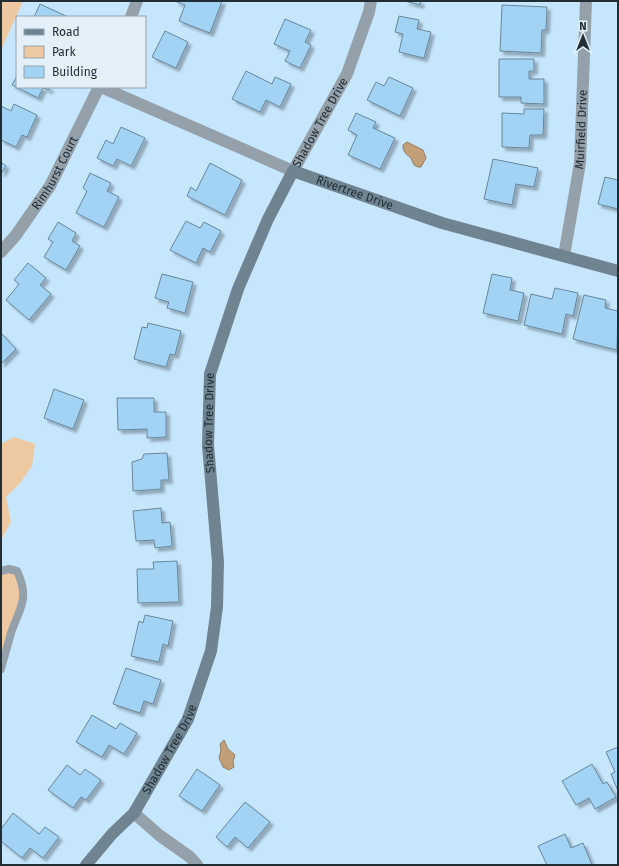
<svg xmlns="http://www.w3.org/2000/svg" width="619" height="866" font-family="'Fira Sans',sans-serif">
<defs>
<filter id="shadow"><feDropShadow dx="3.5" dy="3.5" stdDeviation="1" flood-color="#0004"/></filter>
</defs>
<rect width="100%" height="100%" fill="#c6e6fd"/>
<path fill="#edc8a0" d="M1,1H23L1,50Z
M14,437L35,444L32,466L20,483L6,497L11,522L1,540V444Z
M1,566L3,571L9,569L23,584L1,669Z"/>
<path fill="#c39f78" stroke="#927d64" d="M407,142L423,150L426,158L421,167H418L414,165L411,158C406,154 403,152 403,145Z
M224,740L228,749L235,755L233,761L234,767L229,770L223,767L219,758L221,750L220,744Z"/>
<path fill="#a2d3f4" stroke="#68869a" filter="url(#shadow)" d="M175,1H222L210,33L179,21L185,5Z
M405,1H421L420,5Z
M40,4L68,17H34Z
M502,5L547,7L546,30H542L541,53L500,51Z
M399,16L419,20L417,29L431,32L424,58L399,52L403,34L395,32Z
M285,19L311,30L305,42L311,45L300,68L285,61L290,51L274,44Z
M165,31L188,42L176,68L152,57Z
M499,59H534V71H529V79H544V104L521,103V97H499Z
M246,71L272,84L275,77L291,84L280,107L266,100L260,112L232,99Z
M17,76V87H50L49,90L43,88L38,98L12,85Z
M389,77L413,88L400,116L367,100L376,82L384,86Z
M14,104L37,115L27,137L22,135L16,147L1,140V106L11,111Z
M524,109H544L543,135H530L529,148L502,147V113L524,114Z
M356,113L376,122L373,128L395,138L380,169L348,155L357,135L348,130Z
M121,127L145,138L131,166L117,159L113,166L97,158L106,140L113,144Z
M493,159L538,168L534,187L516,184L512,205L484,199Z
M1,162L6,166L1,174Z
M210,163L242,180L225,215L187,196L191,187L196,191Z
M90,173L111,183L107,191L119,197L104,227L76,213L87,191L83,188Z
M605,177L618,180V209L598,204Z
M186,221L200,228L204,222L221,231L210,252L203,248L196,263L170,250Z
M58,222L76,233L72,241L80,246L66,270L44,257L53,242L48,239Z
M28,263L46,278L40,285L51,294L29,320L6,300L19,284L14,280Z
M162,274L193,282L185,313L167,308L169,302L155,298Z
M492,274L512,278L510,290L524,293L518,321L483,313Z
M555,288L578,293L573,316L566,314L562,334L524,325L531,294L552,299Z
M584,295L606,300L605,308L618,311L617,350L573,339Z
M148,323L181,331L175,355L170,354L166,367L134,359L142,327L147,328Z
M1,333L16,349L1,364Z
M54,389L84,400L73,429L44,418Z
M117,398H154V412H166V437L147,438V429L118,430Z
M167,453L169,480H161V489L133,491L132,462L142,459L144,454Z
M161,508L162,523L170,522L172,546L155,548L154,540L136,541L133,511Z
M177,561L179,602L138,603L137,569H154L153,562Z
M145,615L173,621L168,646L163,644L159,662L131,656L139,621L143,623Z
M126,668L161,680L153,704L144,701L140,713L113,704Z
M92,715L116,729L120,723L137,733L124,754L109,745L102,757L76,742Z
M618,747V791L611,774L615,772L606,752Z
M592,764L603,784L607,782L616,797L595,809L589,798L576,805L562,781Z
M67,765L80,775L85,769L101,780L86,800L81,797L73,808L48,790Z
M197,769L220,785L202,811L179,796Z
M245,802L270,822L248,848L235,837L227,847L216,837Z
M13,813L39,834L45,827L59,837L43,858L30,848L22,858L1,841V829Z
M565,834L571,848L583,843L592,865H547L538,846Z"/>
<g fill="none" stroke-linecap="round" stroke-linejoin="round">
<path stroke="#94a1ab" stroke-width="8" d="M1,571L9,569L17,571C30,599 20,607 11,633C8,645 4,657 1,669"/>
<g stroke="#94a1ab" stroke-width="12">
<path d="M131,17L137,1"/>
<path id="s1" d="M101,87L293,171L347,74L369,12L371,1"/>
<path id="s2" d="M1,252L16,235L50,186L99,87"/>
<path id="s3" d="M564,256L580,163L586,1"/>
<path d="M134,813L159,835L190,857L197,865"/>
</g>
<path stroke="#6f8390" stroke-width="12" id="s4" d="M86,865L112,834L134,813L188,719L211,651L217,607L218,562L208,445L210,374L238,289L268,219L293,171L442,223L618,271"/>
</g>
<g text-anchor="middle" dominant-baseline="central" stroke-width="3" stroke-linejoin="round" paint-order="stroke">
<g font-size="12" fill="#212e36" stroke="#e3f0fa">
<text stroke="none"><textPath href="#s1" startOffset="265">Shadow Tree Drive</textPath></text>
<text stroke="none"><textPath href="#s3" startOffset="128">Muirfield Drive</textPath></text>
<text stroke="none"><textPath href="#s2" startOffset="96">Rimhurst Court</textPath></text>
<text stroke="none"><textPath href="#s4" startOffset="814">Rivertree Drive</textPath></text>
<text stroke="none"><textPath href="#s4" startOffset="480">Shadow Tree Drive</textPath></text>
<text stroke="none"><textPath href="#s4" startOffset="144">Shadow Tree Drive</textPath></text>
</g>
</g>
<rect width="619" height="866" fill="none" stroke="#212e36" stroke-width="4"/>
<rect x="16" y="16" width="130" height="72" fill="#e3f0fa" stroke="#95a2ac"/>
<rect x="24" y="29" width="20" height="6" fill="#6f8390" stroke="#95a2ac"/>
<text x="52" y="36" font-size="12" fill="#212e36">Road</text>
<rect x="24" y="46" width="20" height="12" fill="#edc8a0" stroke="#95a2ac"/>
<text x="52" y="56" font-size="12" fill="#212e36">Park</text>
<rect x="24" y="66" width="20" height="12" fill="#a2d3f4" stroke="#95a2ac"/>
<text x="52" y="76" font-size="12" fill="#212e36">Building</text>
<g transform="translate(583 36)" stroke="#e3f0fa" stroke-width="3" paint-order="stroke">
<path d="M0-3L7 15L0 10L-7 15Z" fill="#212e36"/>
<text y="-6" font-size="11" font-weight="bold" text-anchor="middle" fill="#212e36">N</text>
</g>
</svg>
